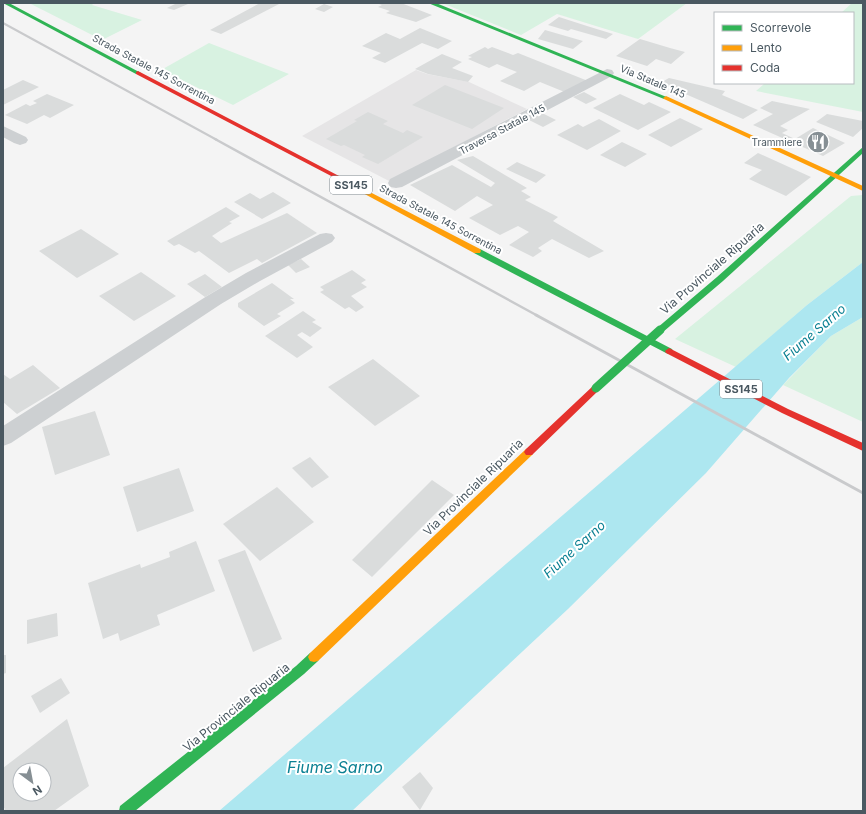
<svg xmlns="http://www.w3.org/2000/svg" width="866" height="814" font-family="Inter,sans-serif">
<rect width="100%" height="100%" fill="#f4f4f4"/>
<path fill="#e6e5e6" d="M416,70L427,74L469,82L527,109L389,181L302,136Z"/>
<path fill="#d8f2e1" d="M29,3H94L92,5L142,20L102,40Z
M442,3H687L638,39L557,14L521,35Z
M852,3H863V112L756,91L765,83H853V13H841Z
M209,43L289,74L233,105L161,70Z
M863,195V262L807,305L736,367L675,339L851,196Z
M863,317V422L783,385L831,336Z"/>
<path fill="#ade7f0" d="M863,262V317L831,336L789,378L706,473L568,609L352,811H219L807,305Z"/>
<path fill="#dadcdc" fill-rule="evenodd" d="M177,3L188,4L174,10L167,8Z
M260,3H281L221,34L210,30Z
M376,3H401L432,15L416,22L386,13L390,11L378,7L382,5Z
M324,4L333,7L324,12L315,9Z
M559,17L587,26L613,34L606,39L571,29L568,31L548,25Z
M420,28L452,41L438,49L422,43L385,63L372,58L381,53L362,46L386,33L400,39Z
M545,30L583,41L573,49L538,39Z
M640,39L670,48L685,52L671,64L656,59L647,66L616,56Z
M485,47L488,49L492,47L513,55L518,53L588,81L567,93L540,82L524,91L500,81L517,72L497,64L489,68L468,59L472,57L468,56Z
M442,54L462,62L452,68L473,76L468,82L428,74L415,69Z
M669,78L725,91L722,95L758,110L743,119L660,83Z
M23,80L39,87L3,105V90Z
M445,85L504,108L472,129L412,105Z
M584,92L597,99L586,104L573,97Z
M47,94L74,105L50,118L44,115L27,124L5,115L26,104L30,106L37,103L33,101Z
M620,94L644,105L649,102L671,112L638,130L593,108Z
M772,101L810,109L780,126L788,130L782,133L795,139L813,128L845,143L823,156L753,125L773,114L760,108Z
M368,112L388,121L383,124L403,133L407,130L423,137L378,164L362,157L365,155L344,145L341,146L326,139L357,121L354,120Z
M542,113L556,120L543,127L529,120Z
M827,114L863,121V128L853,137L816,122Z
M680,118L703,129L671,147L648,135Z
M599,119L621,131L587,150L557,135L578,124L583,127Z
M622,142L647,154L625,167L600,155Z
M758,153L811,177L786,196L749,179L762,170L744,163Z
M473,156L527,188L521,191L531,197L525,200L558,217L553,221L604,251L589,258L552,239L538,248L542,251L533,257L509,245L529,232L518,226L500,235L469,218L493,205L477,196L455,211L410,185L452,165L491,187L495,183L457,160Z
M517,162L546,175L536,183L506,169Z
M273,192L291,203L262,219L234,202L250,193L260,199Z
M226,207L240,216L229,222L232,223L212,236L221,243L287,213L317,233L262,263L257,259L229,273L199,251L195,253L179,244L174,246L167,241Z
M81,229L119,254L77,278L39,251Z
M301,259L310,267L296,273L288,265Z
M352,270L366,280L361,283L367,287L351,296L364,307L356,312L349,307L345,309L320,292L324,290L320,287Z
M141,272L176,296L134,321L99,296Z
M205,274L222,287L205,297L187,284Z
M272,283L294,299H290L295,303L277,314L281,316L264,326L238,307V303Z
M303,311L316,320L312,322L322,328L310,337L302,332L297,335L313,347L297,358L265,336Z
M373,359L420,396L375,426L328,387Z
M33,365L60,388L17,414L3,402V374L10,379Z
M95,411L110,455L55,475L42,427Z
M310,457L329,477L312,488L292,468Z
M179,468L194,511L137,532L123,487Z
M432,480L454,495L372,577L352,560Z
M277,487L314,522L260,561L223,524Z
M196,541L215,591L157,615L160,625L120,641L118,633L103,639L88,583L140,564L141,568L170,557L169,552Z
M245,550L282,639L253,652L218,560Z
M57,613L58,636L27,644V620Z
M3,655H6V673L3,674Z
M61,678L70,693L40,713L31,696Z
M67,719L89,786L54,811H3L5,809L3,807V768ZM20,770H44V794H20Z
M420,772L433,788L420,810L402,787Z"/>
<g fill="none" stroke-linecap="round" stroke-linejoin="round">
<path fill="#cdd0d2" fill-rule="evenodd" d="M607,69L612,70L614,73L612,76L402,187L396,188L390,187L388,183L390,179Z
M3,126L26,137L28,140L26,143L20,145L14,143L3,137Z
M326,233L332,234L335,238L332,242L260,281L221,304L11,443L3,446V426L207,296L246,273L320,234Z"/>
<path fill="#30b455" fill-rule="evenodd" d="M3,3H9L141,73L136,74Z
M428,3H436L669,98L664,99Z
M863,147V153L723,281L663,332H657L656,330L657,328L717,277Z
M474,249H480L672,349L673,351L669,354L666,353L474,253Z
M314,652L318,653L320,657L318,661L304,674L135,811H119L120,806L296,666L310,653Z"/>
<path fill="#ff9f0a" fill-rule="evenodd" d="M666,96L863,186V191L664,99L663,98Z
M337,175L480,249L481,251L480,253H474L335,178V176Z
M529,448L532,449L534,452L532,455L318,661L314,662L310,661L308,657L310,653L526,449Z"/>
<path fill="#e5322d" fill-rule="evenodd" d="M138,71L339,176L340,177L339,178H335L136,74V72Z
M669,348L788,409L863,443V451L782,413L666,353L665,351Z
M596,385L599,386L600,388L599,390L532,455H526L524,452L526,449L593,386Z"/>
<path stroke="#c9cacc" stroke-width="2" d="M3,23L217,140"/>
<path stroke="#c9cacc" stroke-width="2.5" d="M215,139L538,316"/>
<path stroke="#c9cacc" stroke-width="3" d="M536,315L863,493"/>
<path stroke="#30b455" stroke-width="9" d="M596,388L660,330"/>
</g>
<defs>
<g id="restaurant-disc" transform="scale(1.15)"><circle r="9.5" fill="#868f94" stroke="#fff"/><path d="M-5-6h1v4h1v-4h1v4h1v-4h1v5L-1.5 .5V6h-2V.5L-5-1ZM5-6V6H3V1.5H1.5Q1.5-4 5-6Z" fill="#fff"/></g>
</defs>
<g fill-rule="evenodd">
<use href="#restaurant-disc" x="818" y="142"/>
</g>
<g text-anchor="middle" dominant-baseline="central" stroke-width="4" stroke-linejoin="round" paint-order="stroke">
<g font-size="10" fill="#4a5861" stroke="#fff">
<text transform="translate(154 69) rotate(28)">Strada Statale 145 Sorrentina</text>
<text transform="translate(653 81) rotate(23)">Via Statale 145</text>
<text transform="translate(502 129) rotate(-28)">Traversa Statale 145</text>
<text transform="translate(441 219) rotate(28)">Strada Statale 145 Sorrentina</text>
</g>
<g font-size="10" fill="#4a5861" stroke="#fff" text-anchor="end">
<text x="802" y="142">Trammiere</text>
</g>
<g fill="#fff" stroke="#808a90" stroke-width="1">
<rect x="330" y="176" width="42" height="18" rx="3"/>
<rect x="720" y="380" width="42" height="18" rx="3"/>
</g>
<g font-size="11" font-weight="bold" fill="#4a5861">
<text x="351" y="185">SS145</text>
<text x="741" y="389">SS145</text>
</g>
<g font-size="12" fill="#4a5861" stroke="#fff">
<text transform="translate(712 268) rotate(-41)">Via Provinciale Ripuaria</text>
<text transform="translate(473 487) rotate(-44)">Via Provinciale Ripuaria</text>
<text transform="translate(236 707) rotate(-39)">Via Provinciale Ripuaria</text>
</g>
<g font-size="13" font-style="italic" fill="#0b8193" stroke="#fff">
<text transform="translate(814 332) rotate(-41)">Fiume Sarno</text>
<text transform="translate(574 549) rotate(-42)">Fiume Sarno</text>
</g>
<g font-size="16" font-style="italic" fill="#0b8193" stroke="#fff">
<text x="335" y="767">Fiume Sarno</text>
</g>
</g>
<rect width="866" height="814" fill="none" stroke="#4a5861" stroke-width="8"/>
<rect x="714" y="12" width="140" height="72" fill="#ffffff" stroke="#b7bcc0"/>
<rect x="722" y="25" width="20" height="6" fill="#30b455" stroke="#b7bcc0"/>
<text x="750" y="32" font-size="12" fill="#4a5861">Scorrevole</text>
<rect x="722" y="45" width="20" height="6" fill="#ff9f0a" stroke="#b7bcc0"/>
<text x="750" y="52" font-size="12" fill="#4a5861">Lento</text>
<rect x="722" y="65" width="20" height="6" fill="#e5322d" stroke="#b7bcc0"/>
<text x="750" y="72" font-size="12" fill="#4a5861">Coda</text>
<g transform="translate(32 782) rotate(148)"><circle r="19" fill="#ffffff" stroke="#b7bcc0"/>
<path d="M0-3L7 15L0 10L-7 15Z" fill="#868f94"/>
<text y="-6" font-size="11" font-weight="bold" text-anchor="middle" fill="#4a5861">N</text>
</g>
</svg>
